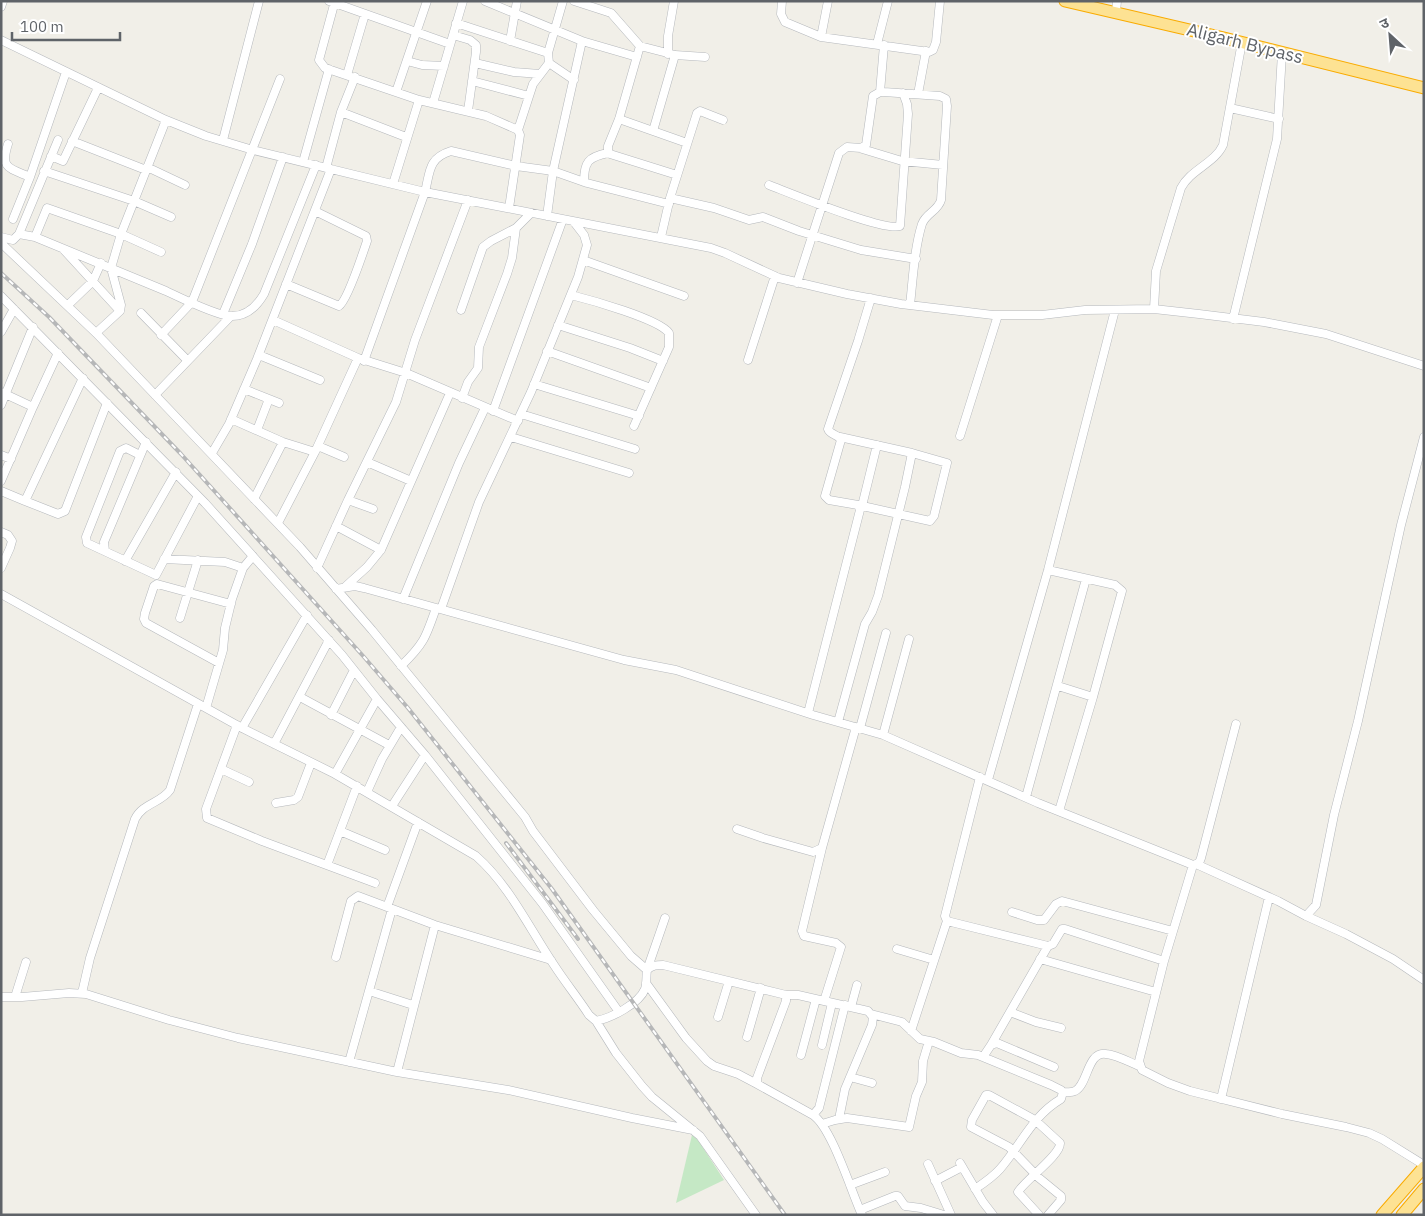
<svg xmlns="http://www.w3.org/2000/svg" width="1425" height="1216" font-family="'IBM Plex Sans','Noto Sans Devanagari',sans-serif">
<rect width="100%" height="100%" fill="#f1efe8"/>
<path fill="#c5e8c5" d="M692,1135L698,1140L724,1180L676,1203Z"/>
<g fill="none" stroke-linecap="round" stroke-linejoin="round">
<g stroke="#b5b8bc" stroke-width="9">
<path id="minor" d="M329,1L450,44
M335,1L319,60L325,68L419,100L486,116L518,130L520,135L509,208
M485,1L582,41L553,171L547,216
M574,1L611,13L640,46
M782,1L781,14L785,22L821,37L929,52L933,50L936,42L940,1
M1,7L3,1
M1116,12L1117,1
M456,23L548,53
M453,35L470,40L476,45V52L468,111
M821,37L828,1
M1,40L166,120L206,136L253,150L425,192L711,248L725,253L779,278L847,294L901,304L993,315H1042L1085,310L1154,309L1199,314L1264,322L1326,334L1424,366
M510,41L517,1
M582,41L637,57
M877,44L888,1
M668,54V36L674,1
M407,61L422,65L444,66
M475,63L514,72L540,74
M549,63L574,80
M347,75L365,14
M472,81L529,96
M396,92L427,1
M880,92L884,45
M918,94L926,51
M433,103L463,1
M1230,108L1279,119
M341,112L406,137
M619,119L687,143
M518,130L533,84L549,63L548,53L563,1
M653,131L675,55
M223,140L259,1
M72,141L146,170
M8,144C0,169 9,168 30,177
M859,148L902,161L943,165
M51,156L63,161L98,88
M303,162L329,69
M147,167L185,185
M326,168L341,112L355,77
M44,171L134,201L171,217
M677,175L610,154L608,151V146L619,119L640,46L675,55L705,57
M584,182C584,162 588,157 608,153
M393,184L419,100
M769,185C790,193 884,232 900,226L908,114L907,104L903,93
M670,198L714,208L749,220L763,217L799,231L861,250L916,259
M13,219L30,177L66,72
M19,234L58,140
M1,237L13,240L19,234L35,237C79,255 123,273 166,291C181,298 215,315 230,316C246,317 257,306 264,294L316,165
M35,237L47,208L121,234L161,252
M661,237L670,198L697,113L700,111L723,120
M1,243L96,333L300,547L372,630L525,817L533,831L593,910L631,956L647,970L665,918
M64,250L120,311
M583,260L684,296
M797,283L839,153L847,147L861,148L866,145L873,96L880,92H884L940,96L946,99L947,106L941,200C938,211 926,213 922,224C914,249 913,279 910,305
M286,284L339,306C347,301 363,253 367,241L366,236L315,211
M571,295C591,300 659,319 669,333V347L634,426
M1,296L205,503L342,655L377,699L425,755L542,903L619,1012
M68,305L93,281L101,263
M1154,309L1156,271L1181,188C1190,170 1215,163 1223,145L1242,42
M461,310L483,247L491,241L516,228
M141,313L187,360
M223,314L252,244L283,157
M1233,319L1277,139L1282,53
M273,320L358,358L406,373L518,421
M558,325L630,348L663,361
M1,332L14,309
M96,333L120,311L121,305L111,268L121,234L166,120
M161,335L192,302L280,79
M547,351L651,388
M259,355L320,380
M748,360L775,276
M364,361L425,192C430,172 428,158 451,151L516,166L553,171L587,183L669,204
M534,384L639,416
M244,389L279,403
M1,392L33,407
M155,395L231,316
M462,398L468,382L478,368L479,347L507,274L512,258L516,228L531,213
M1,405L33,327
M493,411L563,219
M521,414L635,449
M231,419L283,442L315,452
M257,430L269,399
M960,436L998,315
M511,437L629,473
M840,437L912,453L947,463L934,516L930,521L858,505
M318,446L344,457
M212,453L229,424L257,359L331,169
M1,455L11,459
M140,455L126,448L120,451L86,537L87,543L156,575L198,496
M367,462L411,481
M1,481L33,407L58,353
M1,491L25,501L83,378
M254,499L283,442
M348,500L373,509
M25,501L58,514L65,511L107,403
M862,506L877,445
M278,523L315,452L358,358
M336,526L381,550
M1,532L8,535L12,541L10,548L1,568
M105,551L104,542L146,442
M164,559L225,562L243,568
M125,561L176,472
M317,568L348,500L396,402L415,340L468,200
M1048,570L1115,585L1122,591L1093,697L1059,811
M346,586L367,567L381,550L450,393
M336,589L355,586L364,588L624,660L676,670L813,715L883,735L1038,803L1193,865L1199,863L1201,858L1236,724
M1,594L242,728L335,774L476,856C510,886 529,928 554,965C565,982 578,998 589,1015L596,1021C611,1018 639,1004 645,989C647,983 646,976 647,970C652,965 657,965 663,965L786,995V1001L757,1078V1084L813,1115C832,1128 851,1191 862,1215
M403,599L459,463L485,408
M441,609L479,502L531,392L578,277L587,245L584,235L574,222
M180,618L198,560
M219,663L146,623L144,619L145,613L154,586L157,584L231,604
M401,666C424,644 426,637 436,608
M1058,686L1093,697
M300,697L389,745
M206,708L223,650L225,628L232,599L243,568L253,556
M808,713L860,510L858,505L829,500L825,496L841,440C838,434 830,435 828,429L858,341L871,298
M331,715L354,670
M838,722L865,624L872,612L878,596L905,487L912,453
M237,725L206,809L207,818L262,841L375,883
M242,728L307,615
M860,728L886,633
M883,735L909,639
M274,744L329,640
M221,769L249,782
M335,774L377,699
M980,777L945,916L947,921L1048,946L1053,944L1062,929H1065L1164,961
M988,780L1048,570L1115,310
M367,792L382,759L401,727
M1026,797L1086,579
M276,803L294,800L298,797L311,763
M392,806L425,755
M737,829L763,838L813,852L822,848L856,727
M340,831L385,850
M822,848L802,931L804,936L836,943L841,947L824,1001
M1196,864L1278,901L1306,916L1346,934L1393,959L1424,980
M327,865L357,786
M1193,865L1164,961L1139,1061L1142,1070L1168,1083L1190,1091L1282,1114L1346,1127L1369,1133L1382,1139L1424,1165
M387,907L418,822
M1012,912L1037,920H1044L1056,904L1062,901L1173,931
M1306,916L1316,905L1334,815L1358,721L1401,525L1424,437
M897,949L934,960
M336,957L351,901L358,896L435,925L551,960
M1040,959L1156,992
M646,983L686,1038L707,1061L714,1066L738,1074L757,1084
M369,991L413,1005
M82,993L90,958L135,819C143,803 161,803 170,790L198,704
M786,995H798L868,1011L873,1017L872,1025L845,1089L839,1119
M1,997H22L69,993L86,994L169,1020L238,1038L397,1072L508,1090L632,1118L693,1130
M15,997L26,962
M851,1007L857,985
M1010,1012L1036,1022L1061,1028
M871,1014L902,1022L920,1039L934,1042L961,1053L978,1055L1051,1085L1061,1090L1063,1092L1061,1099C1032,1116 1021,1145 1000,1169C993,1177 984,1183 975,1189
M718,1017L729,981
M596,1021L616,1053L642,1086L652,1097L700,1136L756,1215
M911,1031L947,921
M747,1037L761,988
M822,1045L832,1003
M991,1045L1048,946
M801,1055L816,999
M983,1057L991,1045L997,1043L1054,1067
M349,1062L392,909
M397,1072L435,925
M850,1077L872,1083
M1063,1092C1067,1092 1071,1093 1075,1091C1088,1085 1087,1051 1106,1054C1117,1055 1129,1062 1139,1066
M1221,1099L1269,897
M813,1115L819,1108L845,1005
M822,1124L835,1120L847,1118L909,1127L916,1096L922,1082L923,1061L929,1041
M960,1163L983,1202L993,1215
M928,1164L951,1215
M935,1181L962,1167
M850,1185L885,1172
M860,1210L895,1196H898L905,1206L921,1208L944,1215
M1039,1215L1018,1192C1025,1180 1061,1155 1060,1143L1035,1120L989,1095H986L972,1120L971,1127L1009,1147L1039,1178L1061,1196V1200L1048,1215"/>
</g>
<g stroke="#f9ab00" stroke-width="13">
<path id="highway" d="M1065,1L1224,38L1424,88
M1382,1215L1424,1167
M1402,1215L1424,1189"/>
</g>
<use href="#minor" stroke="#fff" stroke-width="8"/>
<use href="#highway" stroke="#fde293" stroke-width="11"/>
<g stroke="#b6b7b8" stroke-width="4">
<path id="rail" d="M1,273L49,317L181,454L364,657L408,708L552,889L785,1215
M506,843L578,939"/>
</g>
<use href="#rail" stroke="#fff" stroke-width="2" stroke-dasharray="5.5" stroke-linecap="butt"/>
</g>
<g text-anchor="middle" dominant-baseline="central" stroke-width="4" stroke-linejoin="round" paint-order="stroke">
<g font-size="18" fill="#5f6368" stroke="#fff">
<text transform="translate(1245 43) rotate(14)">Aligarh Bypass</text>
</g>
</g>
<rect width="1425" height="1216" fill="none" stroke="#5f6368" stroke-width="5"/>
<g transform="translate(1390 35) rotate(334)" stroke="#ffffff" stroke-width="4" paint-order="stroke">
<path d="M0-4L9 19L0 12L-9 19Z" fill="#5f6368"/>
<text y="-8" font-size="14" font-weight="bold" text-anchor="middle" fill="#5f6368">उ</text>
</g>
<path d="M12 32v8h108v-8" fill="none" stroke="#5f6368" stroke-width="2.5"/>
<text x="20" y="32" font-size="15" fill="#5f6368" stroke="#ffffff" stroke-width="4" paint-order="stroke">100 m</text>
</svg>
